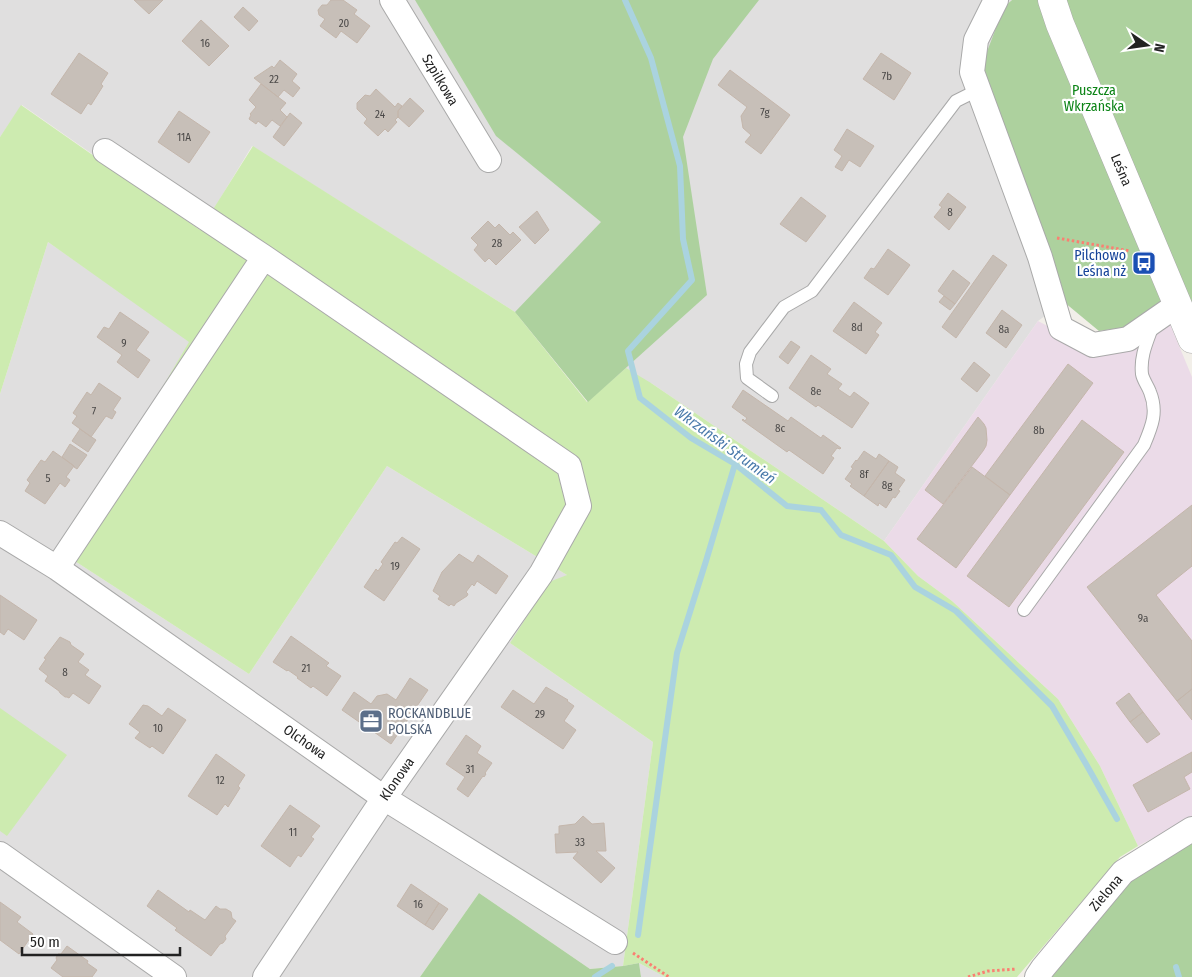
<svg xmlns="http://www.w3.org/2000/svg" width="1192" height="977" font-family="'Fira Sans Condensed',sans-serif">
<rect width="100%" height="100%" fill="#f2efe9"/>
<path fill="#e0dfdf" d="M0,0H1012L1004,7L1064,302L1038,321L884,541L651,383L588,402L515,312L252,146L201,230L22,105L0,137Z
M48,242L190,341L64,554L249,674L387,466L567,575L510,643L653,742L623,966L590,969L479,893L420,977H0V394Z
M639,963L665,977H641Z"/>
<path fill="#ebdbe8" d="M1038,321L1097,352L1130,346L1170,324L1192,377V817L1138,846L1100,766L1058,699L952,601L918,576L884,541Z"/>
<path fill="#cdebb0" d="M21,105L200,230L253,146L515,312L587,402L626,368L651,383L884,541L918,576L952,601L1058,699L1100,766L1138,846L1120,857L1017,977H665L639,963L623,966L653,742L510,643L549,582L567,575L387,466L249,674L64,554L189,342L48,242L0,394V137Z
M0,708L67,755L7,836L0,831Z"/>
<path fill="#add19e" d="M415,0H759L713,59L683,137L707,295L588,402L515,312L601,222L496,136Z
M1012,0H1192V310L1127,327L1099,331L1064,302L980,70L1004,7Z
M1192,843V977H1047L1128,879Z
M479,893L590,969L623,966L639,963L641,977H420Z"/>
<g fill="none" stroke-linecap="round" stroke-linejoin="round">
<path stroke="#aad3df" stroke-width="6" d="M625,0L651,58L680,166L683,239L692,280L628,351L640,398L691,438L735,464L787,506L821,510L841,535L891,555L915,587L956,611L1052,706L1086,764L1117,819
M638,935L668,717L677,653L706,561L735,464
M1176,967L1179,977
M595,977L612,966"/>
</g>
<path fill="#c7bfb8" stroke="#c4b6ab" d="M134,0H163L149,14Z
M331,0H343L357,10L354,14L370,26L357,43L341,31L336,38L320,26L325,19L319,15L318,10L322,5H327Z
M243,7L258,21L249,31L234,17Z
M201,20L229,46L209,66L182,41Z
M79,53L108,73L101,84L103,86L91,105L88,103L81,114L51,94Z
M881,53L911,73L894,100L863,79Z
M280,60L297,74L292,81L300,88L293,97L284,90L278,97L254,78L272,66L274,68Z
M730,70L790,115L761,154L745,142L751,135L743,128L741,116L747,107L718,85Z
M261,84L286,103L280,110L287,117L280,126L272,120L266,127L258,121L256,124L249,119L251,115L250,114L256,107L249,100Z
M376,89L395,107L398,103L402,106L398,111V117L395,120L397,122L388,132L385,129L378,136L364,123L367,119L357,109V103L365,95L370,96Z
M410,98L424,111L409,127L398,117V111Z
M179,111L210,132L189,163L158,142Z
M290,113L302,123L284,146L273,137Z
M847,129L874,146L860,167L849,160L842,171L835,167L842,156L834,150Z
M948,193L966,207L949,230L934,217L942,207L939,205Z
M801,197L826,216L806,242L780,224Z
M537,211L549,230L535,244L519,227Z
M488,221L495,228L499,224L510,235L513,232L521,240L496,265L489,258L485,262L474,250L478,245L471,238Z
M888,249L910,265L888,295L864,278L871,268L874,269Z
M993,255L1007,265L956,338L942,327Z
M953,270L970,283L955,304L938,291Z
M944,296L955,304L950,310L939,302Z
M854,302L882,323L875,332L879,335L866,354L833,331Z
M1002,310L1022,325L1006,348L986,333Z
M120,312L149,332L136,350L150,360L138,378L117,362L122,355L97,337L104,327L109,329Z
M791,341L800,347L788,364L779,357Z
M811,355L831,369L827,374L842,384L838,389L850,397L854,392L869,403L852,428L818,405L816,407L789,388Z
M974,362L990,375L977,392L961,379Z
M1068,364L1093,383L1010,495L985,476Z
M99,383L121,398L113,410L116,412L112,419L106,416L91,437L72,423L77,416L73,413L87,392L91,395Z
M743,390L788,421L791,417L821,438L823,435L841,448L840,449L837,448L831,456L834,458L823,474L789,450L787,452L742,420L743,419L745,421L747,418L732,407Z
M978,417L984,424L986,428L987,440L986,446L983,451L943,504L925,490Z
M1082,420L1124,452L1009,607L967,576Z
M80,429L96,440L88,452L72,441Z
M70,444L87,455L77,469L74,467V466L62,457Z
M53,451L74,466L66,477L70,480L65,487L60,483L45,504L25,491L30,483L27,480L41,460L45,462Z
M864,451L876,459L879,454L889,461L864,496L850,486L852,484L845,479L853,468L851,467L856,460L857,461Z
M889,461L898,467L895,473L905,480L898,490L900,491L895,498L893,497L886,508L879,503L878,506L864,496Z
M972,467L1010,495L956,568L917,539Z
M1192,505V566L1156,595L1192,641V689L1177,701L1087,587Z
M402,537L420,549L384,601L364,587L376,569L378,571L383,564L381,562L395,542L397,543Z
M459,554L473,563L478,555L508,576L496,594L477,581L474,586L472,584L466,592L468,594L467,596L456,603L454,606L451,604L449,606L438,599L440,596L433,591L442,572Z
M0,595L37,620L24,640L8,629L4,635L0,632Z
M291,636L329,663L326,666L341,676L327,696L313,686L311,688L297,678L298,677L288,670L287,671L273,662Z
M60,637L70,642L71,645L84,654L78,662L89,670L85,675L101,686L89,704L73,693L69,698L67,697H65L60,693L59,691L45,681L48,676L39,669L46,659L44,658Z
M410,678L428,690L391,744L367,727L369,724L365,721L362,724L342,710L354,692L371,704L377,696L387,694L396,700Z
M546,687L568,700L567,701L574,706L564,721L576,730L563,749L501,707L513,690L534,704Z
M1192,689V720L1177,701Z
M1129,693L1143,712L1130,722L1116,703Z
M143,705L148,706L162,716L168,708L186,720L163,754L152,746L150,748L135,738L140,732L129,724Z
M1143,712L1160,734L1147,743L1130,722Z
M466,735L481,746L477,753L492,763L485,773L486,774L484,777L483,776L468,797L457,789L465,777L446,764Z
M1192,752V772L1184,777L1190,789L1148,812L1133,785Z
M216,754L245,775L238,786L240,788L228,807L225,804L217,815L188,796Z
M290,805L320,826L311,837L314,839L301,857L298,855L290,867L261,846Z
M583,816L592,824L604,823L606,851H596L615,868L601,883L573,858L578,852L556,853L555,834H559V826L575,824Z
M411,884L439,903L425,925L397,906Z
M158,890L189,912L190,910L205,920L216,906L220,909H226L231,912L232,918L236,921L225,936L226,939L223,943L220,944L211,956L175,930L177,928L147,906Z
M0,902L21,917L17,922L33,934L19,954L0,940Z
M439,903L448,909L433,930L425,925Z
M67,946L88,961L87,963L97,970L92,977H63L51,968L57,960L56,958L58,954H61Z"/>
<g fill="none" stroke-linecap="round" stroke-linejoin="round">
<g stroke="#a9a9a9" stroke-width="14">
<path id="service" d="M772,396L747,378L746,364L750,352L784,307L812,291L956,101L978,90
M1024,610L1144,445C1152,426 1158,412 1150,392C1148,386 1143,380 1142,374C1140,356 1147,342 1153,325"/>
</g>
<g stroke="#a9a9a9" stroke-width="26">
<path id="minor" d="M392,0L489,160
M996,0L976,40L972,72L1040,257L1061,328L1093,345L1128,339L1177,305
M105,151L264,257L569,466L579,506L541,574L384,798L265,977
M0,533L57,568L384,798L615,942
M57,568L264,257
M0,854L174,977
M1037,977L1043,968L1123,872L1192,829"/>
</g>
<g stroke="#a9a9a9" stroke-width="29">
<path id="tertiary" d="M1052,0L1060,24L1192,339"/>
</g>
<path stroke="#fa8072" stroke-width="3" stroke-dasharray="2.5 2.5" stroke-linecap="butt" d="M1057,238L1130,251
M633,953L669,977
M968,977L988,971L1017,969"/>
<use href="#service" stroke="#fff" stroke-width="12"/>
<use href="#minor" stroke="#fff" stroke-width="24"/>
<use href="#tertiary" stroke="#fff" stroke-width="28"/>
</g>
<defs>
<g id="bus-square" transform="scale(1.25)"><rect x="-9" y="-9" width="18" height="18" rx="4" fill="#1a4fb4" stroke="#fff"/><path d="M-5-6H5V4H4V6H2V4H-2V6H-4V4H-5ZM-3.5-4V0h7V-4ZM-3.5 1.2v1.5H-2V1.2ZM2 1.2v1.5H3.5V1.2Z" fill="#fff"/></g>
<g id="office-square" transform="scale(1.25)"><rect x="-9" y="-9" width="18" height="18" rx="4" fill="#5c6f8a" stroke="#fff"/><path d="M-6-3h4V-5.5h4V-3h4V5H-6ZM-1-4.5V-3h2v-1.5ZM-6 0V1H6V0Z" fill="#fff"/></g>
</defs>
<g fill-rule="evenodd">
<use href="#bus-square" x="1144" y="263"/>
<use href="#office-square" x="371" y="721"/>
</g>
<g text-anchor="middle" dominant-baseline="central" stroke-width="4.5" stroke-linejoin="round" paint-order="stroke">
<g font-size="11" fill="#4b4948">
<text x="344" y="23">20</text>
<text x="205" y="43">16</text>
<text x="887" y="76">7b</text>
<text x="274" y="79">22</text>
<text x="765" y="112">7g</text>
<text x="380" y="114">24</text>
<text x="184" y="137">11A</text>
<text x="950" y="212">8</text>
<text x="497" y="243">28</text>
<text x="857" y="327">8d</text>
<text x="1004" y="329">8a</text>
<text x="124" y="343">9</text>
<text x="816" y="391">8e</text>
<text x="94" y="411">7</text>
<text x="780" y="428">8c</text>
<text x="1039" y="430">8b</text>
<text x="864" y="474">8f</text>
<text x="48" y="478">5</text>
<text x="887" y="485">8g</text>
<text x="395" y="566">19</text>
<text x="1143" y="618">9a</text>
<text x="306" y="668">21</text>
<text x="65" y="672">8</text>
<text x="540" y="714">29</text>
<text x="158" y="728">10</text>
<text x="470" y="769">31</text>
<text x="220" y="780">12</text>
<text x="293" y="832">11</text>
<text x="580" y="842">33</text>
<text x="418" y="904">16</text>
</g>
<g font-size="14" fill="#222" stroke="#fff">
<text transform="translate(440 80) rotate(59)">Szpilkowa</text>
<text transform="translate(1121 170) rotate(67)">Leśna</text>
<text transform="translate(305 742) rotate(35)">Olchowa</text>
<text transform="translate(397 779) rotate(-55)">Klonowa</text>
<text transform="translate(1106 893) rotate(-50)">Zielona</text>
</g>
<g font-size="14" fill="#0c8416" stroke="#fff">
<text x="1094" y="90">Puszcza<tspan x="1094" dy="16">Wkrzańska</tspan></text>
</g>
<g font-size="14" fill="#164399" stroke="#fff" text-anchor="end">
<text x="1126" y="255">Pilchowo<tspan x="1126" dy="16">Leśna nż</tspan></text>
</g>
<g font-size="14" fill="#4e5e75" stroke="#fff" text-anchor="start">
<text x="388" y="713">ROCKANDBLUE<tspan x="388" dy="16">POLSKA</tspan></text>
</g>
<g font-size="15" font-style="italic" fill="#4a7aab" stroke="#fff">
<text transform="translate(725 445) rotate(36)">Wkrzański Strumień</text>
</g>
</g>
<g transform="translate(1147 45) rotate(103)" stroke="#ffffff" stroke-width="4" paint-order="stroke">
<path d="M0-4L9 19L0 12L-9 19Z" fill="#222222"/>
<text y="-8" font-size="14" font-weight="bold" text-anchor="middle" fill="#222222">N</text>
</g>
<path d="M22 947v8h158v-8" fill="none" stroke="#222222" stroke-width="2.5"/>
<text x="30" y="947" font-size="15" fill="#222222" stroke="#ffffff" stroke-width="4" paint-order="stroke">50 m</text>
</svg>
